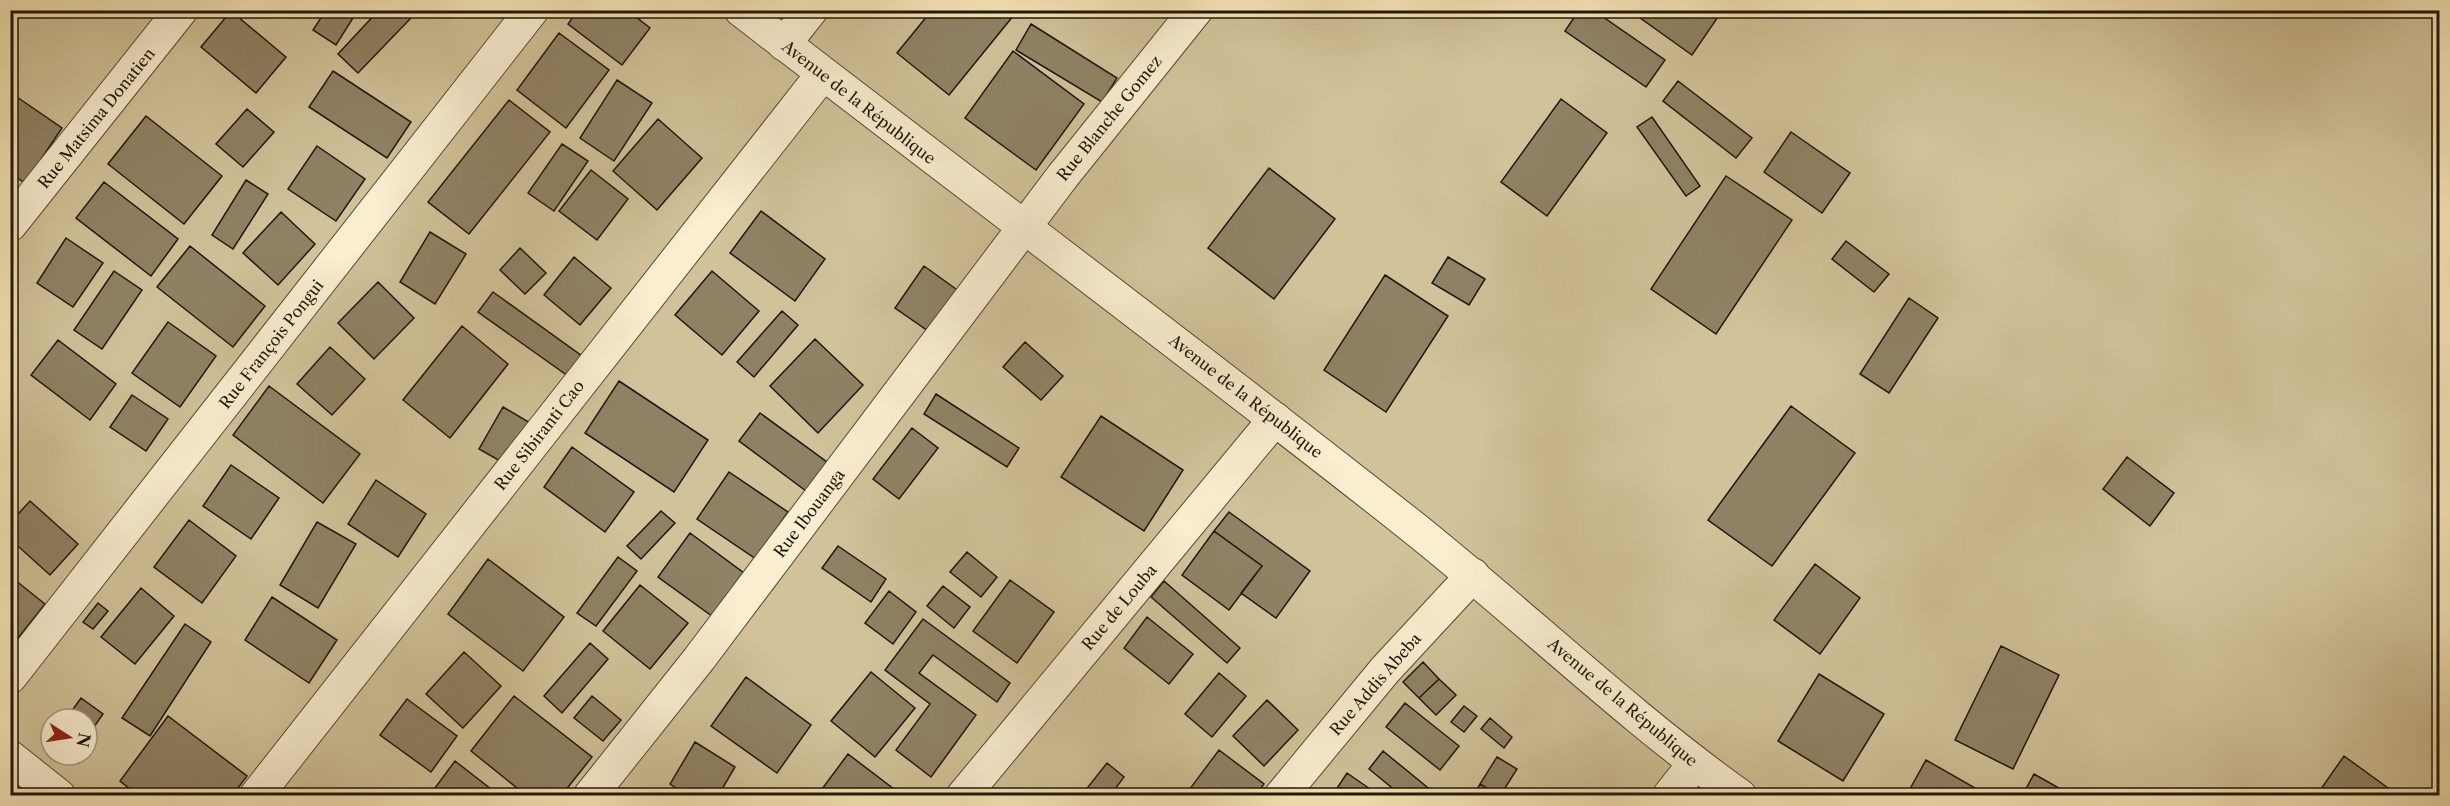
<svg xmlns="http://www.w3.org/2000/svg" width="2450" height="806" font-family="'Libre Caslon Text',serif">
<rect width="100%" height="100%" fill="#f6e5b6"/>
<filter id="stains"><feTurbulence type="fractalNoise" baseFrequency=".00333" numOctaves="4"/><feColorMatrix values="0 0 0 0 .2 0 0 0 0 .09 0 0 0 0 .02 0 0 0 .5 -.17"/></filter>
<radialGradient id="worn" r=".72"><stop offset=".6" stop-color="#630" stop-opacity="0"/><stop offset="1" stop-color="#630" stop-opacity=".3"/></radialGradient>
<path fill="#d1c299" stroke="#786c52" stroke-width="1.5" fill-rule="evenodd" d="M10,11H2439V795H11ZM51,719H87V755H51Z"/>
<path fill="#8f8264" stroke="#1f170b" stroke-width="1.5" d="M326,10H358L336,45L313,30Z
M379,10H402L410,19L358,73L338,54Z
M578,10H627L650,28L622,65L568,24Z
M932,10H1018L949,95L897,53Z
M1579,10H1593L1665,60L1646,87L1565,31Z
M1629,10H1715L1720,14L1692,55Z
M231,11L286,57L256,93L201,47Z
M1031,24L1117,78L1102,102L1016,50Z
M559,33L609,70L566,128L517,90Z
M1013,51L1084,104L1036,170L965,118Z
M333,71L411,122L387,158L309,107Z
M617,80L652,103L614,161L580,138Z
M1678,81L1752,138L1736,158L1663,101Z
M14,95L62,128L25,183L10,173V100Z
M1561,99L1607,133L1547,216L1501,182Z
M509,100L550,132L469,234L428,202Z
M247,109L274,132L243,167L216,144Z
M146,116L222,176L184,224L108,164Z
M1652,117L1700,186L1686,196L1637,127Z
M658,119L702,158L657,210L613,171Z
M1791,132L1850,173L1822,213L1764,172Z
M562,144L588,161L554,211L528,193Z
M317,146L365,179L336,221L288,189Z
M1269,168L1335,219L1274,299L1208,248Z
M591,170L628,199L597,240L559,211Z
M1726,176L1792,220L1716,334L1651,289Z
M246,180L268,194L233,249L212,235Z
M104,182L178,239L151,276L76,218Z
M761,211L825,259L795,301L730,253Z
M281,212L315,244L278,285L243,253Z
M430,232L466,254L435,304L400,282Z
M66,238L103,263L73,307L37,283Z
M1846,241L1889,274L1874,292L1832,259Z
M190,246L265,306L233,347L157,287Z
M520,248L546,273L525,294L500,270Z
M574,257L611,288L580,325L544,295Z
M1448,257L1485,279L1469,305L1432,283Z
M924,266L960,292L931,333L895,308Z
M114,271L142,290L102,349L74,330Z
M712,271L759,311L722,355L675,315Z
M1385,275L1448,316L1386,412L1324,370Z
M378,282L414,318L374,359L338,323Z
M493,292L589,361L575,381L478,312Z
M1909,298L1938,318L1889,393L1860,374Z
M782,311L798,325L754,377L737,362Z
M168,322L216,356L180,407L132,373Z
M462,326L508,364L450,438L403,400Z
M815,339L863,385L818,433L770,386Z
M58,340L116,384L90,420L31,375Z
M1025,342L1063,376L1041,400L1003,367Z
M330,347L365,379L332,415L297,384Z
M619,381L708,440L674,492L585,433Z
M269,386L360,454L323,503L233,435Z
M936,394L1019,448L1007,467L924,414Z
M132,395L168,419L146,451L110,427Z
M1791,406L1855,453L1772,566L1708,520Z
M503,407L532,424L507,465L479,449Z
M760,413L827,462L806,491L739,441Z
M1101,416L1183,470L1144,531L1061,477Z
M912,428L938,448L899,499L873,479Z
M572,447L634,492L605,532L544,487Z
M2127,457L2174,493L2150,526L2103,489Z
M231,465L279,498L251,539L203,506Z
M729,472L788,512L756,559L697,519Z
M376,480L426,514L398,557L348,524Z
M30,501L78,544L50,575L10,539V523Z
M661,511L675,523L641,559L627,546Z
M1229,512L1310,571L1276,618L1241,593L1262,566L1214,531Z
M189,520L236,556L202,603L154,567Z
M317,522L356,544L318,608L280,585Z
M1214,531L1262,566L1229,610L1182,575Z
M690,533L748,576L716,619L658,577Z
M838,546L886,579L871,602L822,568Z
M967,552L997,577L981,597L950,572Z
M618,557L637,571L596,626L577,613Z
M488,559L564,617L523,671L448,614Z
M1815,564L1860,598L1820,654L1774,620Z
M10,576L45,604L11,647H10Z
M1010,580L1054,612L1017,663L973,631Z
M1164,581L1240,648L1227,663L1151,597Z
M640,585L688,623L650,669L603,631Z
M943,586L970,607L954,628L927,606Z
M141,588L174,616L135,664L101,637Z
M889,591L916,612L893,644L865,623Z
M272,597L337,640L309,683L245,640Z
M98,603L108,611L93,629L83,622Z
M1147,617L1193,654L1169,684L1124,648Z
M923,619L1010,683L997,702L933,655L919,673L976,715L931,777L896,750L930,704L885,670Z
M185,624L211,642L150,736L122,718Z
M590,643L608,659L562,713L544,696Z
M2001,646L2059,675L2013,769L1955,740Z
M464,652L501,686L463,728L426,694Z
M1423,662L1439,679L1419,698L1403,682Z
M871,672L915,708L875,757L831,721Z
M1219,673L1246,696L1212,737L1185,714Z
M1819,674L1884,714L1843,781L1778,741Z
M746,677L811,725L777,773L711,726Z
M1439,679L1456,695L1436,715L1419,698Z
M514,696L592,757L561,796H527L471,751Z
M592,696L621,720L603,741L574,718Z
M81,698L103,714L87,737V719H66Z
M407,699L457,736L431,772L380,735Z
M1267,700L1298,730L1264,766L1233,736Z
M1405,703L1459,746L1440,770L1386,727Z
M1464,706L1477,716L1464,732L1451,722Z
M168,716L247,776L232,796H139L120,781Z
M1490,718L1512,737L1504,748L1481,729Z
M695,742L735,767L718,796H688L670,784Z
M1219,750L1264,784L1255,796L1186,794Z
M1383,751L1438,796H1402L1369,769Z
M848,754L903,796L819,793Z
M2344,756L2399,796H2316Z
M1497,757L1517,769L1500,796L1480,784Z
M1926,760L1989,796H1906Z
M455,761L500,796H429Z
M1107,763L1124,777L1110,796H1081Z
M1347,773L1380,796H1332Z
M2034,774L2073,796H2022Z
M1480,784L1498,796H1473Z"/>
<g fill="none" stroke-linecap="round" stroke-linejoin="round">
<g stroke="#554a36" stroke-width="35">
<path id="minor" d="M784,44L811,10
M10,225L181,10
M10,677L532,10
M10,757L59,796
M256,796L822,75
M590,796L699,659L1062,177L1196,10
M963,796L1275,419
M1281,796L1385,670L1473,575
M1669,796L1695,763"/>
</g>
<g stroke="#554a36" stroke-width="35">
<path id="tertiary" d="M741,10C963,182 1189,350 1409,524C1521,613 1624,713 1740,796"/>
</g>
<use href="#minor" stroke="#f9eed0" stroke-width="33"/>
<use href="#tertiary" stroke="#f9eed0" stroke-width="33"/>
</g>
<g text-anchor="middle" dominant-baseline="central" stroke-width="4.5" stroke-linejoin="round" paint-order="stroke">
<g font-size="16" fill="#1f170b" stroke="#f9eed0">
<text transform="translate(859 102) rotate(38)">Avenue de la République</text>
<text transform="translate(96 118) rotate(-51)">Rue Matsima Donatien</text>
<text transform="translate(1109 118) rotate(-51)">Rue Blanche Gomez</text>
<text transform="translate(271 344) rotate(-52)">Rue François Pongui</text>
<text transform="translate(1246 396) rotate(38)">Avenue de la République</text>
<text transform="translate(539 435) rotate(-52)">Rue Sibiranti Cao</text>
<text transform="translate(809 513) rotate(-53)">Rue Ibouanga</text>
<text transform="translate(1119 607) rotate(-50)">Rue de Louba</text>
<text transform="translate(1375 684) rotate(-49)">Rue Addis Abeba</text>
<text transform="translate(1623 702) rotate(40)">Avenue de la République</text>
</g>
</g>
<rect width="2450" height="806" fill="none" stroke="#f6e5b6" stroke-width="36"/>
<rect x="12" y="12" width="2426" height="782" fill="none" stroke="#1f170b" stroke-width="3"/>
<rect x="18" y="18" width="2414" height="770" fill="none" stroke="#1f170b" stroke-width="1.5"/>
<g transform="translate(69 737) rotate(102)"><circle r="28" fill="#f9eed0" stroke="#a29881" stroke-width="1.5"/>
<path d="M0-4.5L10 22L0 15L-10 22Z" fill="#8f2418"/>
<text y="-9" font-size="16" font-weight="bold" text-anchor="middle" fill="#1f170b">N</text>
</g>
<rect width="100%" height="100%" filter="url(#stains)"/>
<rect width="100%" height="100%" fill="url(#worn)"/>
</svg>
